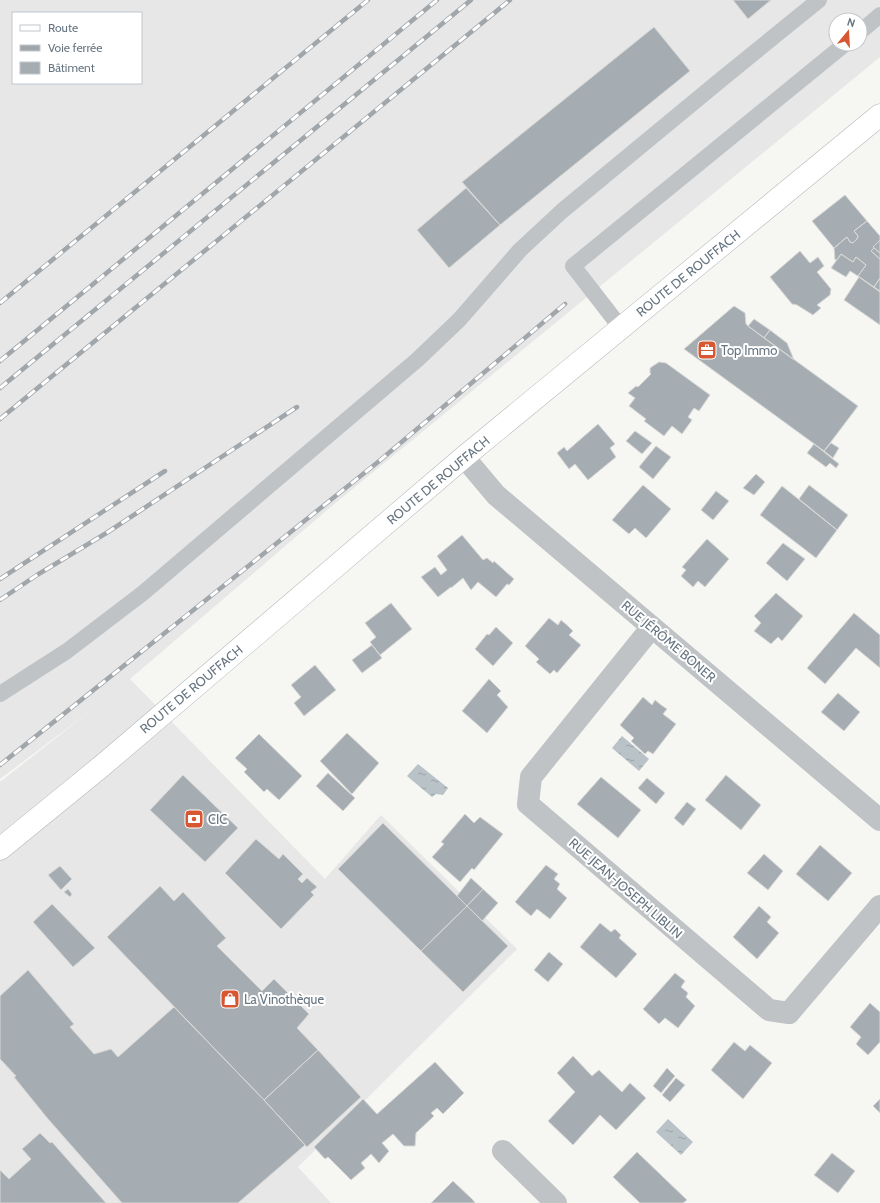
<svg xmlns="http://www.w3.org/2000/svg" width="880" height="1203" font-family="Cabin,sans-serif">
<defs>
<pattern id="water-ripples" width="26" height="14" patternUnits="userSpaceOnUse"><rect width="26" height="14" fill="#b8c2c7"/><path d="M2 4q2-2 4 0t4 0M15 11q2-2 4 0t4 0" fill="none" stroke="#99a2a7"/></pattern>
</defs>
<rect width="100%" height="100%" fill="#f6f6f2"/>
<path fill="#e6e7e6" fill-rule="evenodd" d="M0,0H880V57L333,505L130,679L325,879L381,815L517,949L298,1167L331,1203H0V782L94,708L0,779ZM13,13H141V83H13ZM836,20H860V44H836Z"/>
<path fill="url(#water-ripples)" d="M622,736L649,759L639,771L612,748Z
M418,764L448,788L443,795L436,794L432,797L407,776Z
M668,1119L693,1142L681,1155L656,1132Z"/>
<path fill="#a6adb2" stroke="#d7d7d5" d="M733,0H771L748,19Z
M654,27L690,71L500,225L462,182Z
M466,188L500,225L449,268L417,230Z
M845,195L867,221L854,231L858,236L857,239L853,243L850,242L847,237L834,248L812,221Z
M867,221L880,236V240L873,247L874,248L871,251L880,259V278L874,287L858,276L866,265L856,257L853,262L841,254L837,260H835L834,248L847,237L850,242L853,243L857,239L858,236L854,231Z
M880,240V253L873,247Z
M874,248L880,253V259L871,251Z
M800,251L810,263L818,257L824,266L817,272L831,289L830,295L817,305L821,308L813,315L797,305L792,304L770,277Z
M841,254L853,262L856,257L866,265L858,276L850,271L846,277L831,268Z
M859,277L880,292V325L844,300Z
M880,278V291L874,287Z
M734,306L745,313L746,324L748,326L858,406L824,451L684,349Z
M754,319L770,330L764,338L748,326Z
M770,330L787,343L794,360L764,338Z
M659,362L666,363L710,395L699,411L694,408L688,417L692,420L682,434L672,426L664,436L644,421L646,419L629,406L635,398L628,393L636,386L638,387L651,374L650,373V368Z
M598,424L615,444L610,448L616,457L588,480L575,464L569,469L557,453L564,447L567,451Z
M635,431L652,443L642,454L626,441Z
M831,443L839,448L833,458L824,451Z
M814,444L839,464L836,468L830,463L826,467L807,453Z
M656,446L671,457L653,479L639,467Z
M756,474L765,482L754,495L743,488Z
M643,485L671,509L646,538L635,528L629,534L612,520Z
M809,485L848,515L837,530L799,499Z
M782,486L837,530L816,558L760,515Z
M716,491L729,501L713,520L701,510Z
M462,535L483,560L487,558L493,563L494,561L514,579L509,585L507,584L496,597L478,582L471,590L463,578L451,588V587L438,597L421,577L435,567L441,575L447,570L437,556Z
M707,539L729,559L705,587L698,581L693,587L681,576L686,570L682,567Z
M783,543L805,559L787,581L766,563Z
M776,593L803,616L782,641L778,637L771,644L754,631L761,623L754,616Z
M391,603L412,629L380,655L370,642L376,637L365,623Z
M854,613L880,635V668L856,648L825,684L807,668Z
M549,618L558,625L561,620L568,626L573,631L569,635L581,645L557,673L554,670L550,674L536,662L539,659L525,646Z
M496,627L513,643L493,666L475,649L487,634L489,635Z
M372,645L382,658L362,673L352,660Z
M315,665L336,690L304,716L294,703L301,697L291,685Z
M489,679L501,691L497,695L508,707L487,733L462,711Z
M838,693L860,712L844,731L821,712Z
M643,697L652,705L655,700L661,705L667,709L663,714L676,724L653,754L648,751L645,754L631,741L634,738L620,725Z
M347,733L379,763L352,794L320,761Z
M259,734L302,776L279,800L267,789L264,792L244,772L247,769L235,758Z
M328,773L355,798L343,811L316,786Z
M183,775L238,828L205,862L150,810Z
M726,775L761,805L741,830L705,800Z
M601,777L641,810L618,838L577,804Z
M647,778L665,793L656,804L638,788Z
M687,802L696,809L683,826L674,818Z
M465,814L474,823L480,817L503,834L474,870L472,868L460,882L432,857L444,844L441,842Z
M383,823L467,906L421,951L338,869Z
M256,839L279,859L283,854L303,874L298,879L302,883L307,878L317,887L311,892L314,895L281,929L225,873Z
M820,845L852,873L828,901L796,874Z
M764,854L783,871L768,890L747,873Z
M546,865L558,874L554,879L560,884L557,889L567,898L550,919L537,909L531,916L515,902Z
M60,866L72,879L61,890L48,875Z
M471,878L483,889L467,906L457,896Z
M160,886L174,901L183,892L226,938L217,946L262,991L274,979L309,1014L297,1028L318,1050L264,1100L107,937Z
M68,889L72,894L70,897L64,892Z
M483,889L498,903L482,921L467,906Z
M52,904L95,948L73,967L33,922Z
M467,906L508,946L463,992L421,951Z
M759,906L771,917L767,922L779,933L757,959L733,937Z
M600,923L611,932L615,929L621,935L619,938L637,954L616,978L580,947Z
M549,952L563,964L548,982L534,970Z
M28,970L74,1024L70,1027L94,1054L111,1049L118,1057L174,1007L264,1100L305,1145L238,1203H122L48,1119L14,1077L16,1076L0,1059V996Z
M675,973L685,981L681,987L688,993L686,997L695,1006L678,1028L665,1018L659,1024L643,1009Z
M870,1003L880,1012V1042L868,1055L856,1044L861,1037L850,1027Z
M734,1042L745,1051L750,1045L772,1063L743,1099L711,1070Z
M318,1050L361,1097L307,1147L264,1100Z
M573,1056L592,1076L599,1070L622,1092L630,1083L646,1098L616,1130L600,1115L573,1145L548,1121L575,1092L557,1073Z
M435,1062L464,1093L443,1114L437,1108L431,1113L434,1116L416,1133L415,1146H404L393,1134L382,1143L389,1151L379,1163L371,1154L361,1163L365,1168L351,1180L328,1157L325,1159L314,1147L363,1099L377,1114Z
M667,1068L675,1076L661,1093L653,1086Z
M676,1078L685,1085L670,1102L662,1095Z
M880,1099V1113L873,1106Z
M40,1133L50,1143L52,1142L106,1203H0V1170L9,1179L31,1159L22,1149Z
M637,1152L687,1200L683,1203H640L613,1177Z
M832,1153L855,1171L838,1193L814,1175Z
M453,1181L473,1200L475,1203H431Z"/>
<g fill="none" stroke-linecap="round" stroke-linejoin="round">
<g stroke="#b4b8bc" stroke-width="23">
<path id="secondary" d="M0,849L103,765L464,457L880,115"/>
</g>
<path stroke="#bfc3c6" stroke-width="16" d="M860,32L880,15
M621,328L573,266L845,44
M0,694L67,651L143,593L417,360L459,320L520,250L562,211L723,78L819,0"/>
<path stroke="#bfc3c6" stroke-width="22" d="M464,457L496,495L880,820
M652,627L531,777L528,804L769,1010L789,1013L880,906
M503,1151L556,1203"/>
<use href="#secondary" stroke="#fff" stroke-width="22"/>
<g stroke="#a1a6ab" stroke-width="4.5">
<path id="rail" d="M0,303L368,0
M0,361L437,0
M0,388L471,0
M0,419L510,0
M0,579L165,471
M0,600L37,575L108,532L297,407
M0,765L378,462L565,304"/>
</g>
<use href="#rail" stroke="#fff" stroke-width="3" stroke-dasharray="9" stroke-linecap="butt"/>
</g>
<defs>
<g id="office-square" transform="scale(1)"><rect x="-9" y="-9" width="18" height="18" rx="4" fill="#d65731" stroke="#fff"/><path d="M-6-3h4V-5.5h4V-3h4V5H-6ZM-1-4.5V-3h2v-1.5ZM-6 0V1H6V0Z" fill="#fff"/></g>
<g id="bank-square" transform="scale(1)"><rect x="-9" y="-9" width="18" height="18" rx="4" fill="#d65731" stroke="#fff"/><path d="M-6-4H6V4H-6ZM0-2.3a2.3 2.3 0 1 0 0 4.6a2.3 2.3 0 1 0 0-4.6Z" fill="#fff"/></g>
<g id="shop-square" transform="scale(1)"><rect x="-9" y="-9" width="18" height="18" rx="4" fill="#d65731" stroke="#fff"/><path d="M-5-2.5h2.3a2.7 3.5 0 0 1 5.4 0H5L5.5 6h-11ZM-1.5-2.5h3a1.5 2.3 0 0 0-3 0Z" fill="#fff"/></g>
</defs>
<g fill-rule="evenodd">
<use href="#office-square" x="707" y="350"/>
<use href="#bank-square" x="194" y="819"/>
<use href="#shop-square" x="230" y="999"/>
</g>
<g text-anchor="middle" dominant-baseline="central" stroke-width="4" stroke-linejoin="round" paint-order="stroke">
<g font-size="13" fill="#677581" stroke="#fff">
<text transform="translate(688 273) rotate(-39)">ROUTE DE ROUFFACH</text>
<text transform="translate(438 480) rotate(-40)">ROUTE DE ROUFFACH</text>
<text transform="translate(669 641) rotate(40)">RUE JÉRÔME BONER</text>
<text transform="translate(191 689) rotate(-40)">ROUTE DE ROUFFACH</text>
<text transform="translate(626 888) rotate(41)">RUE JEAN-JOSEPH LIBLIN</text>
</g>
<g font-size="13" fill="#677581" stroke="#fff" text-anchor="start">
<text x="721" y="350">Top Immo</text>
<text x="208" y="819">CIC</text>
<text x="244" y="999">La Vinothèque</text>
</g>
</g>
<rect x="12" y="12" width="130" height="72" fill="#ffffff" stroke="#c2c8cd"/>
<rect x="20" y="25" width="20" height="6" fill="#ffffff" stroke="#c2c8cd"/>
<text x="48" y="32" font-size="12" fill="#677581">Route</text>
<rect x="20" y="45" width="20" height="6" fill="#a1a6ab" stroke="#c2c8cd"/>
<text x="48" y="52" font-size="12" fill="#677581">Voie ferrée</text>
<rect x="20" y="62" width="20" height="12" fill="#a6adb2" stroke="#c2c8cd"/>
<text x="48" y="72" font-size="12" fill="#677581">Bâtiment</text>
<g transform="translate(848 32) rotate(18)"><circle r="19" fill="#ffffff" stroke="#c2c8cd"/>
<path d="M0-3L7 15L0 10L-7 15Z" fill="#d65731"/>
<text y="-6" font-size="11" font-weight="bold" text-anchor="middle" fill="#677581">N</text>
</g>
</svg>
